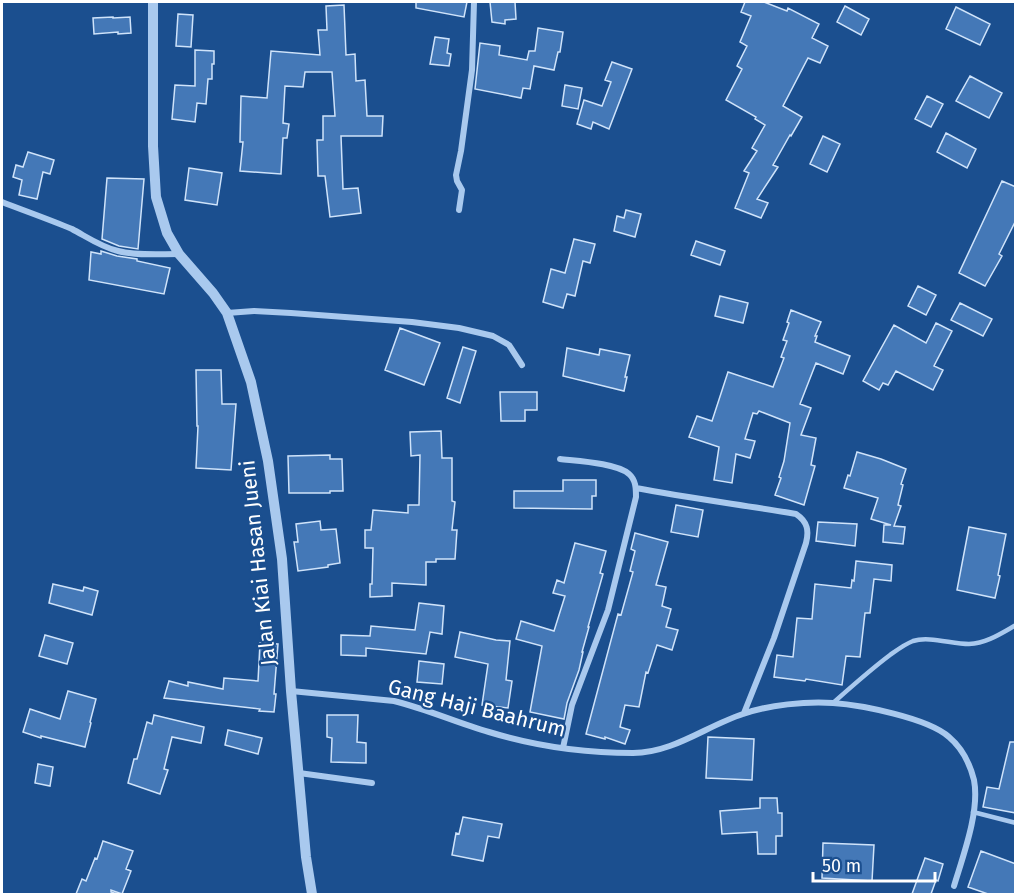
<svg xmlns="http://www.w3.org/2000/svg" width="1017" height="896" font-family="'Fira Sans',sans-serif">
<rect width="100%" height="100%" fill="#1b4f8f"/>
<path fill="#4478b7" stroke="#cfe3fa" stroke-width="1.5" d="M416,2H467L464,17L416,8Z
M490,2H515L516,19L505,20V24L492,22Z
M745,2H764L787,11L788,8L819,24L812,38L828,46L820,63L808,58L783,106L802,117L791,136L790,135L773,165L778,167L757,199L768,203L761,218L735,208L749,173L744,171L757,151L752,148L765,125L755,119L756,117L726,100L742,69L737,66L747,46L740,42L751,16L741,12Z
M344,5L346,55L355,54L356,81L365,80L367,116H383L382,136H341L343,189L358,188L361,213L330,217L325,176H318L317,140H323V116H335L332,72H305L303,87L285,86L283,123L289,124L287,138H283L281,174L240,171L243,142H240L241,96L267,98L271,51L320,55L318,30H327L326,6Z
M845,6L869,19L861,35L837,22Z
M956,7L990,24L980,45L946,29Z
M178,14L193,15L191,47L176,46Z
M113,17V18L130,17L131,33L118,34V32L94,34L93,18Z
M538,28L563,32L560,52H558L554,70L534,66L530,89L523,88L521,98L475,89L480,43L500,46L499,55L527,60L529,51H535Z
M435,37L449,39L447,53L451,54L449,66L430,64Z
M195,50L214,51V64H212V79H208L206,104L197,103L195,122L172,119L175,85L195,86Z
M612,62L632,69L609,129L593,122L591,129L577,124L584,100L602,106L611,82L605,80Z
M970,76L1002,93L989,118L956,101Z
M565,85L582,88L578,109L562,106Z
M927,96L943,104L931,127L915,119Z
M946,133L976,149L967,168L937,152Z
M823,136L840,144L827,172L810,164Z
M28,152L54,160L50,174L43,172L37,199L19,195L22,180L13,177L16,165L23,167Z
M189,168L222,173L217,205L185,200Z
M107,178L144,179L138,249L119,246L102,239Z
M1002,181L1016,187V220L999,254L1002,256L985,286L959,273Z
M626,210L641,214L635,237L614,231L617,216L624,218Z
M574,239L595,244L590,263L583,261L575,296L567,294L563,308L543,302L551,269L565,273Z
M696,241L725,251L720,265L691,255Z
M101,251L117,256L137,259V261L170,268L164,294L89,280L91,252L101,254Z
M918,286L936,295L926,315L908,306Z
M720,296L748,303L743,323L715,316Z
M960,303L992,319L983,336L951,320Z
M791,310L821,322L815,336H817L815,342L850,356L843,374L816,363L800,404L811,408L801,435L816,438L811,465L815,466L804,505L775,495L781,478L779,477L784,461L790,423L759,411L757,414L753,413L745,439L755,441L750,458L736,454L732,483L714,480L719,447L689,437L697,416L712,421L728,372L773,387L784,358L781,357L787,341L783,340L789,323L787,322Z
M936,323L952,331L934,366L943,370L933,390L896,371L888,385L883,383L879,390L863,381L894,325L926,343Z
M400,328L440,343L424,385L385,370Z
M463,347L476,351L460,403L447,398Z
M567,348L599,355L600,349L630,355L625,377H627L624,391L563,376Z
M196,370H221L222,404H236L231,470L196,468L198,426H197Z
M500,392H537V410H525V421H501Z
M441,431L442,458H452V501L455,502L452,530H457L455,559H436V562H426V585L392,583V596L370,597V584H372L373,548H365V530H371L373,510L408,513V505H419L420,455L411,456L410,432Z
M857,452L881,459L906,469L901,484L903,485L898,505L901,506L894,526L905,527L903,544L883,542L884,525H891L871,519L878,498L844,488L848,475L850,476Z
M330,455V459H342L343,491H330V493H289L288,456Z
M563,480H596V496H592V509L514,508V491H563Z
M676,505L703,510L698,537L671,532Z
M320,521L321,530L336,529L340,563L328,565V567L298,571L294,542H298L296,524Z
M818,522L857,524L855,546L816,541Z
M969,527L1006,534L998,575L1000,576L995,598L957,590Z
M635,533L668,542L656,585L666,587L662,606L671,609L666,627L678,630L672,650L657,645L648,673L646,672L639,707L625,705L620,727L630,730L625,744L605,737V739L586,734L618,614L621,615L633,572L630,571L635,551L631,549Z
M575,543L606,551L600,573L603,574L588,627H589L582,652H583L579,670L567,703L564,719L530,712L542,646L516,639L521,621L554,631L565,596L553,593L557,580L564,583Z
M856,561L892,565L891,581L874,579L870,613H865L860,657L846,656L842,685L806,679L805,681L774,677L777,655L793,657L797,618L812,619L815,584L851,588L852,580L854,581Z
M53,584L83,591L84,587L98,591L92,615L49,603Z
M419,603L444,606L442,634L430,632L426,654L366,648V656L341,655V635L370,636L371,626L415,630Z
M460,632L496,640L510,641L506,680L512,681L508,708L482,705L488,664L455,657Z
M45,635L73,643L67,664L39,656Z
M260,643L278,644L274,694H276L274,712L259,711L260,709L164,698L169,681L188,686V682L223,689L224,678L258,681Z
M419,661L444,664L442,684L417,682Z
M68,691L96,699L90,722L91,723L85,747L41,736V738L23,732L30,709L60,719Z
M154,715L204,727L201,743L172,737L164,769L168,770L160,794L128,783L134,759H137L147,722L152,724Z
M327,715H358L357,742L366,743V763L331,762L332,738L327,737Z
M228,730L262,738L258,754L225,745Z
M708,737L754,739L752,780L706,778Z
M1010,742H1016V813L983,807L987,787L999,789Z
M38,764L53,767L50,786L35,783Z
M760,798H777L778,813H782V836H776V854H758L757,832L722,834L720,811L760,808Z
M463,817L502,824L499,838L488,836L483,861L452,855L456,833L459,834Z
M103,841L133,851L126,869L131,871L122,894L111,890V892L117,894H76L82,879L86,881L95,858L97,859Z
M823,843L874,845L872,881L822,878Z
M981,851L1016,864V894H988L968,887Z
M925,858L943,864L938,881L936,880L931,894H912Z"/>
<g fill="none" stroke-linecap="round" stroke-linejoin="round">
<path stroke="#a9c9ee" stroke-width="4.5" d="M833,703C851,687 870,670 890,655C897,650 905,644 913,641C929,636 952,644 969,644C987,643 1000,634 1016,625
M973,812L1016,823"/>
<path stroke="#a9c9ee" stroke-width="6" d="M2,202C25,211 48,219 72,229C87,237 101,247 118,251C137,256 159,254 179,254
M459,210L462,190L457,181L456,175L461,151L472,70L474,2
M227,313L254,311L291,313L412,322L459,328L493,336L509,345L522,365
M560,459C577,461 617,463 629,474C636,480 636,489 636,497L608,610L572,705L563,748
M636,488C689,498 743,505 796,514C808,522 809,531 806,543L774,638L744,713
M291,691L394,701C427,709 457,723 489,732C535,746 585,753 633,753C673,753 706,726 743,714C768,705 807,701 833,703C861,705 928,718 949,737C962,748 970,764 974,780C980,811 963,856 954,886
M299,773L372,783"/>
<path stroke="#a9c9ee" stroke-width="10" d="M153,2V146L156,197L167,233L179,254L213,293L227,313L251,382L268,461L282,559L291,691L306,857L312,894"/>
</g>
<g text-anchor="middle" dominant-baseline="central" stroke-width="4.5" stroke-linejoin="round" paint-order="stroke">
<g font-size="21" fill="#fff" stroke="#1b4f8f">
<text transform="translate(258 563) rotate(-96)">Jalan Kiai Hasan Jueni</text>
<text transform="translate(477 708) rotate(14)">Gang Haji Baahrum</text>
</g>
</g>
<rect width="1017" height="896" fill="none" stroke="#ffffff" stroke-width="6"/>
<path d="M813 872v9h122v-9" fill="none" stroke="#ffffff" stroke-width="3"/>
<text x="822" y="872" font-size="18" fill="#ffffff" stroke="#1b4f8f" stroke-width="4.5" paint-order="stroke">50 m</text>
</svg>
